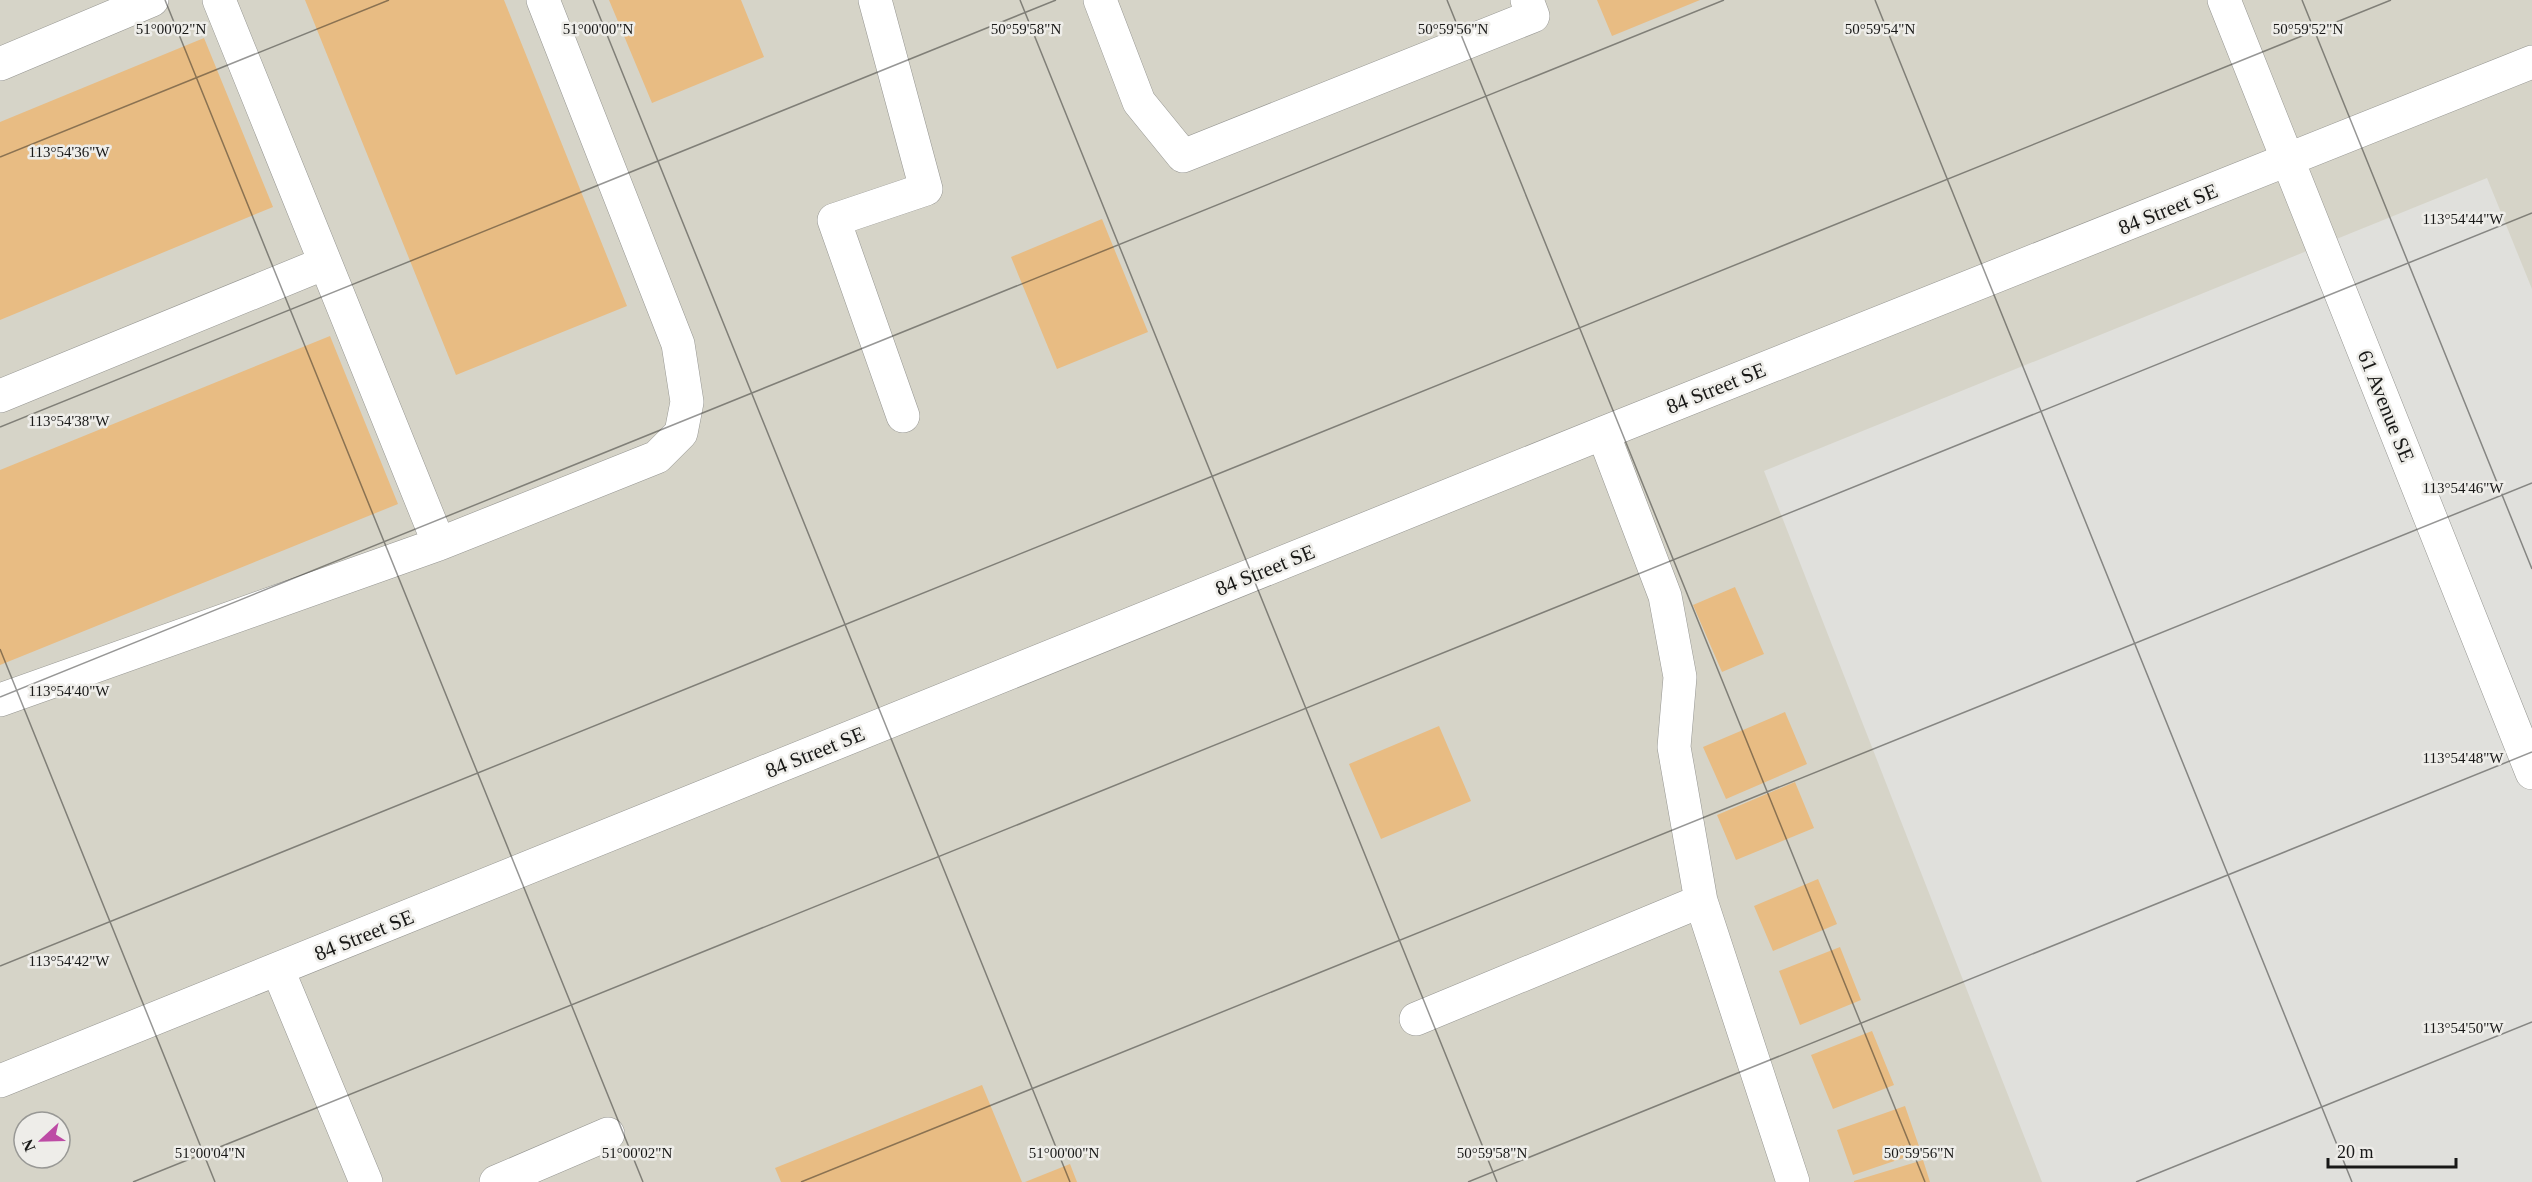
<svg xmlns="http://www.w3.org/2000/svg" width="2532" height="1182" font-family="'Times New Roman',serif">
<rect width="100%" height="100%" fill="#e0e0dc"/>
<path fill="#d6d4c8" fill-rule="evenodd" d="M0,0H2532V289L2487,178L1764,471L2042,1182H0ZM24,1122H60V1158H24Z"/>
<path fill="#e8bc83" d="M305,0H504L627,306L456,375Z
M609,0H741L764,57L652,103Z
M1597,0H1700L1612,36Z
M204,38L273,207L0,320V122Z
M1102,219L1148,332L1057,369L1011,257Z
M330,336L398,504L0,665V470Z
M1735,587L1764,654L1722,672L1693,605Z
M1785,712L1807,764L1726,799L1703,747Z
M1439,726L1471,801L1381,839L1349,764Z
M1795,782L1814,828L1736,860L1717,815Z
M1818,879L1837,924L1773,951L1754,906Z
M1840,947L1861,1000L1800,1025L1779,971Z
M1872,1031L1894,1085L1833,1109L1811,1055Z
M982,1085L1022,1182H781L775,1168Z
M1905,1106L1921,1152L1853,1175L1837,1130Z
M1923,1160L1930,1182H1854V1181Z
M1070,1164L1077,1182H1025Z"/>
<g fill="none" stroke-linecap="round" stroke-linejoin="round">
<g stroke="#959591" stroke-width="34">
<path id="minor" d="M219,0L439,544L657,457L681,433L687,402L678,344L543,0
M875,0L926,189L834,220L903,416
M1100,0L1139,102L1183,156L1533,16L1527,0
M2224,0L2532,773
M0,64L152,0
M0,396L325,263
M1603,433L1665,596L1680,677L1674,747L1701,901L1793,1182
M0,700L439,544
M278,970L366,1182
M1416,1019L1701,901
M0,1081L1603,433L2532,62
M496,1182L608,1134"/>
</g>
<use href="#minor" stroke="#fff" stroke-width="33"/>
</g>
<path fill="none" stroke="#181817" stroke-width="1.5" stroke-opacity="0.45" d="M165,0L643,1182M593,0L1070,1182M1020,0L1497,1182M1447,0L1925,1182M1875,0L2352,1182M2302,0L2532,569M0,157L389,0M0,427L1056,0M0,649L215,1182M0,697L1724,0M0,966L2391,0M133,1182L2532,213M801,1182L2532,483M1468,1182L2532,752M2136,1182L2532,1022"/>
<g text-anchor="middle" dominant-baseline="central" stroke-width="5" stroke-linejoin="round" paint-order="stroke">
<g font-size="21" fill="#181817" stroke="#eeede9">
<text transform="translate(2168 209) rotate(-22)">84 Street SE</text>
<text transform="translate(1716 388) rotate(-22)">84 Street SE</text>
<text transform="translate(2386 406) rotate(68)">61 Avenue SE</text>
<text transform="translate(1265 570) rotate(-22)">84 Street SE</text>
<text transform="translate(815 752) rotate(-22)">84 Street SE</text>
<text transform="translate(364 935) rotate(-22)">84 Street SE</text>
</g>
</g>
<g font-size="15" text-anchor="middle" fill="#181817" stroke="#eeede9" stroke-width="5" stroke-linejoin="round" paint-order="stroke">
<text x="171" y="34">51°00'02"N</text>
<text x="598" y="34">51°00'00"N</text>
<text x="1026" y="34">50°59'58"N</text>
<text x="1453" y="34">50°59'56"N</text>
<text x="1880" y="34">50°59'54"N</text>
<text x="2308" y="34">50°59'52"N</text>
<text x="69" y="157">113°54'36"W</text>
<text x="2463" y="224">113°54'44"W</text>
<text x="69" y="426">113°54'38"W</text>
<text x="2463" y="493">113°54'46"W</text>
<text x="69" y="696">113°54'40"W</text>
<text x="2463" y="763">113°54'48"W</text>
<text x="69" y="966">113°54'42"W</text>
<text x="2463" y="1033">113°54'50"W</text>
<text x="210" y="1158">51°00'04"N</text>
<text x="637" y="1158">51°00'02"N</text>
<text x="1064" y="1158">51°00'00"N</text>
<text x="1492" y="1158">50°59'58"N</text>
<text x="1919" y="1158">50°59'56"N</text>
</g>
<g transform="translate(42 1140) rotate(248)"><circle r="28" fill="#eeede9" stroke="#989895" stroke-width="1.5"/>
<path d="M0-4.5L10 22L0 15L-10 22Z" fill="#bd4ba5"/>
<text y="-9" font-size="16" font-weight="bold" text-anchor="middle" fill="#181817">N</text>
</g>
<path d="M2328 1158v9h128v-9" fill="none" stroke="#181817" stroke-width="3"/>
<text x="2337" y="1158" font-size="18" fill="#181817" stroke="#eeede9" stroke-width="4.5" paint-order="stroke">20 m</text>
</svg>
